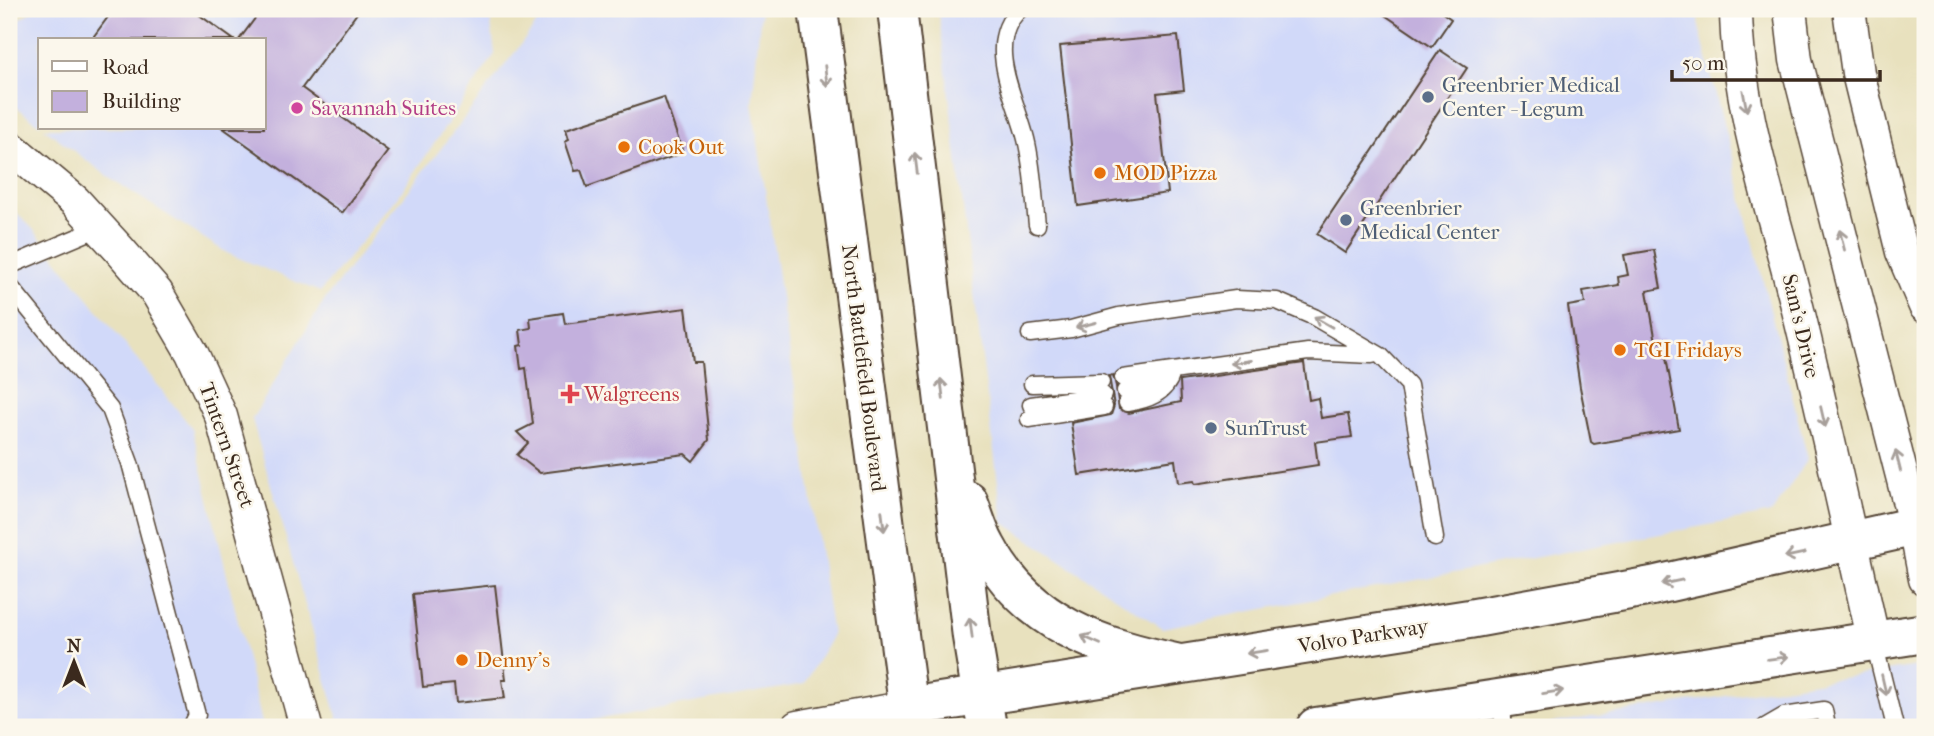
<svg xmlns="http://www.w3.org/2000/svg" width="1934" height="736" font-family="'IM FELL French Canon',serif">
<rect width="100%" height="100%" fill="#fbf7ec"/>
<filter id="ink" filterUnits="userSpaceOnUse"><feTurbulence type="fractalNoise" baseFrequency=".0143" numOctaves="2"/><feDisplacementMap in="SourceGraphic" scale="14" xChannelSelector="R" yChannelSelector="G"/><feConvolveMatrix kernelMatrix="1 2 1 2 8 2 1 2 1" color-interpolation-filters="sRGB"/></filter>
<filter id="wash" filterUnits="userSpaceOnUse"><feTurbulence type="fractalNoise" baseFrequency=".00686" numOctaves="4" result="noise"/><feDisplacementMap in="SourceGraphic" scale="28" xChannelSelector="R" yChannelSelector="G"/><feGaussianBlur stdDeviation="1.57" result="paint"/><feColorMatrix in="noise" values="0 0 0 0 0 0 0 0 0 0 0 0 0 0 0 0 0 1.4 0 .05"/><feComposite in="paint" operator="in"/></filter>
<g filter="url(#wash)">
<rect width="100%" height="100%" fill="#e8e1be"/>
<path fill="#d1d9f9" d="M35,9H489L495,54L398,197L320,292L227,253L110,178L44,128H264V40H40V125L15,106L14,23Z
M522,9H761L752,103L832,635L804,684L552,727H340L252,419L324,301L538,22Z
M938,9H1699L1698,23L1808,459L1772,513L1162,628L1003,522Z
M9,205L32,228L192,428L263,727H9Z
M1925,665V727H1528Z"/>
<g id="blocks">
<path fill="#c3b0dd" d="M114,9H191L234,40H91Z
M262,9H360L302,88L388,151L342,213L223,128H264V40H239Z
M1376,9H1437L1451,19L1432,47Z
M1178,36L1184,90L1157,93L1168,193L1078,206L1060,46Z
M1440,50L1467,68L1345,253L1317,234Z
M664,97L683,153L587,187L581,170L575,171L565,141L569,139L566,129Z
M1654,250L1661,288L1647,291L1656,342L1663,341L1679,429L1594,444L1591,442L1580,387L1568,306L1585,303L1583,291L1619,285L1618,277L1628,275L1624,255Z
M686,308L693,362H701L709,440L693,461L685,454L540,473L517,455L528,443L517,432L533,424L526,368L521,369L518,346L522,345L520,330L531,328L530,318L563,313L565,324Z
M1304,363L1309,400L1318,398L1321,418L1348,414L1352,437L1315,442L1318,465L1195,484L1194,481L1178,483L1175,460L1079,475L1071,423L1111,415L1114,406L1109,376L1113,375L1116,386L1119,409L1129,413L1181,402L1180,381Z
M495,585L506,680H502L505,698L456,703L454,684L423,687L413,594Z"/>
</g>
</g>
<g filter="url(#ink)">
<use href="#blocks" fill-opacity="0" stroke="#554536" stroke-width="2"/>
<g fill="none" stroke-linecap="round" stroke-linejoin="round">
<g stroke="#554536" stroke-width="19">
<path id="service" d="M1020,9C983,43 1016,98 1026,139C1033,167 1034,197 1037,225
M9,266L99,228
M9,285L110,409L130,463L197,715L191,727
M1030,334L1071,329L1119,316L1236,299L1277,301L1314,317L1381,356L1409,385L1435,538
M1123,378L1308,352L1372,355
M1032,384L1101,382
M1125,391L1148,387L1166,379
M1127,403C1147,400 1166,394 1172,373
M1031,405L1103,395
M1029,419L1104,407
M1874,642L1895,727
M1501,700L1504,727
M1765,727L1784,716L1824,710L1827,727"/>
</g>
<g stroke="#554536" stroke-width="35">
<path id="minor" d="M1736,9C1737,111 1774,211 1798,310C1825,420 1849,531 1874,642
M1790,9L1796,60L1915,527L1925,579
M1849,9L1858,73L1902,252L1925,306
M9,146L75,201L118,248L157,293L192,353L221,416L306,727
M797,727L908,707"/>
</g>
<g stroke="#554536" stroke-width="42">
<path id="secondary" d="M908,707L1469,619L1652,586L1925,524
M1316,727L1925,633"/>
</g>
<g stroke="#554536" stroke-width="42">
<path id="primary" d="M818,9L911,727
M897,9L972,637L987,727
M968,501C974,516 978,532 986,546C1028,625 1099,647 1180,664"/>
</g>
<use href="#service" stroke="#fff" stroke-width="16"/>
<use href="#minor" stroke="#fff" stroke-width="32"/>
<use href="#secondary" stroke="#fff" stroke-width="38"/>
<use href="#primary" stroke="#fff" stroke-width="38"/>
</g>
<defs><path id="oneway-shaft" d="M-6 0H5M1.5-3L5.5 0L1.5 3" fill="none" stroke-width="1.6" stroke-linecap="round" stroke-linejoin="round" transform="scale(1.75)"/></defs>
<g stroke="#a79f9a">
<use href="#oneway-shaft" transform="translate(826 76) rotate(83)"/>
<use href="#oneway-shaft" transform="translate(1745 101) rotate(79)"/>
<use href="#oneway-shaft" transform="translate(916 163) rotate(-97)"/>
<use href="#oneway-shaft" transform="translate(1842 240) rotate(-104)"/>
<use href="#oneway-shaft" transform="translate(1323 322) rotate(-150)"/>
<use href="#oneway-shaft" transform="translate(1086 325) rotate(166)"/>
<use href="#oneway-shaft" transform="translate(1241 362) rotate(171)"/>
<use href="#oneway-shaft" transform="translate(942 389) rotate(-97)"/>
<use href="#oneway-shaft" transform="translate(1823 417) rotate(77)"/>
<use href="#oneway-shaft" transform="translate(1898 461) rotate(-104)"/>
<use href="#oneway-shaft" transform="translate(883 521) rotate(83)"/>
<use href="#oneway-shaft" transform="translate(1795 555) rotate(168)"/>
<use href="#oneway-shaft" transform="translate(1672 582) rotate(168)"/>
<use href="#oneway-shaft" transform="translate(971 628) rotate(-97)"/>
<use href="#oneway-shaft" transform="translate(1091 640) rotate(-156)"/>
<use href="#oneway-shaft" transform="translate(1257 652) rotate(171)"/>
<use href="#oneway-shaft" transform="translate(1778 658) rotate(-8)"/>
<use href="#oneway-shaft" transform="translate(1884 685) rotate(77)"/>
<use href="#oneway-shaft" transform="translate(1553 692) rotate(-9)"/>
</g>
</g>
<g fill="#5c6f8a" stroke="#fbf7ec" stroke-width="2.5">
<circle cx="1428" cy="97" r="7"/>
<circle cx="1346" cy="220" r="7"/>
<circle cx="1211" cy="428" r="7"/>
</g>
<circle fill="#d1479c" stroke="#fbf7ec" stroke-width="2.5" cx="297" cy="108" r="7"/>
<g fill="#e8710a" stroke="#fbf7ec" stroke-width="2.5">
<circle cx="624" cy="147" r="7"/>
<circle cx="1100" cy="173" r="7"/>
<circle cx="1620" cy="350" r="7"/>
<circle cx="462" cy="660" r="7"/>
</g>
<path fill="#e0444e" stroke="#fbf7ec" stroke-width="2.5" d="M566.5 383.5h7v7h7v7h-7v7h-7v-7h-7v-7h7z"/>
<g text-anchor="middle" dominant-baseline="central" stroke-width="5" stroke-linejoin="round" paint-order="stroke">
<g font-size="21" fill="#4e5e75" stroke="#fbf7ec" text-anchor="start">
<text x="1442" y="85">Greenbrier Medical<tspan x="1442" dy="24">Center - Legum</tspan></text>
<text x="1360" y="208">Greenbrier<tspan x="1360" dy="24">Medical Center</tspan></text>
<text x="1225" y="428">SunTrust</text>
</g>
<g font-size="21" fill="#b23c85" stroke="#fbf7ec" text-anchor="start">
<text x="311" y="108">Savannah Suites</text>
</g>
<g font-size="21" fill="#c56008" stroke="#fbf7ec" text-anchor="start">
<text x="638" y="147">Cook Out</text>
<text x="1114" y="173">MOD Pizza</text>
<text x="1634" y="350">TGI Fridays</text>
<text x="476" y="660">Denny's</text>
</g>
<g font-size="21" fill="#3b2a1e" stroke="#fbf7ec">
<text transform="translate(1801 326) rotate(77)">Sam's Drive</text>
<text transform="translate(864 368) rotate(83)">North Battlefield Boulevard</text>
<text transform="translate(227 445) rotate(71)">Tintern Street</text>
<text transform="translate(1363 636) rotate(-9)">Volvo Parkway</text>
</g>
<g font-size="21" fill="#be3a42" stroke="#fbf7ec" text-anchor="start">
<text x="584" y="394">Walgreens</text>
</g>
</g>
<rect width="1934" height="736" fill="none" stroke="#fbf7ec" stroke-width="35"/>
<rect x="38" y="38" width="228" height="91" fill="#fbf7ec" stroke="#aea59a" stroke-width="2"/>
<rect x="52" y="61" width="35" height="10" fill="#ffffff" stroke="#aea59a" stroke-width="2"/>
<text x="102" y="74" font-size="21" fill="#3b2a1e">Road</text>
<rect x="52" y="91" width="35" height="21" fill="#c3b0dd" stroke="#aea59a" stroke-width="2"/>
<text x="102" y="108" font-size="21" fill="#3b2a1e">Building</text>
<g transform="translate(74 662)" stroke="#fbf7ec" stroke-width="5" paint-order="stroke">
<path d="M0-5L12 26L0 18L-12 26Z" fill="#3b2a1e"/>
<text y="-10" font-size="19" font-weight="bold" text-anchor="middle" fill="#3b2a1e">N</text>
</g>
<path d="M1672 70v10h208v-10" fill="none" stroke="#3b2a1e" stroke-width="3.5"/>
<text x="1682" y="70" font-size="21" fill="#3b2a1e" stroke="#fbf7ec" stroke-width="5" paint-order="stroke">50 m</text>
</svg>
